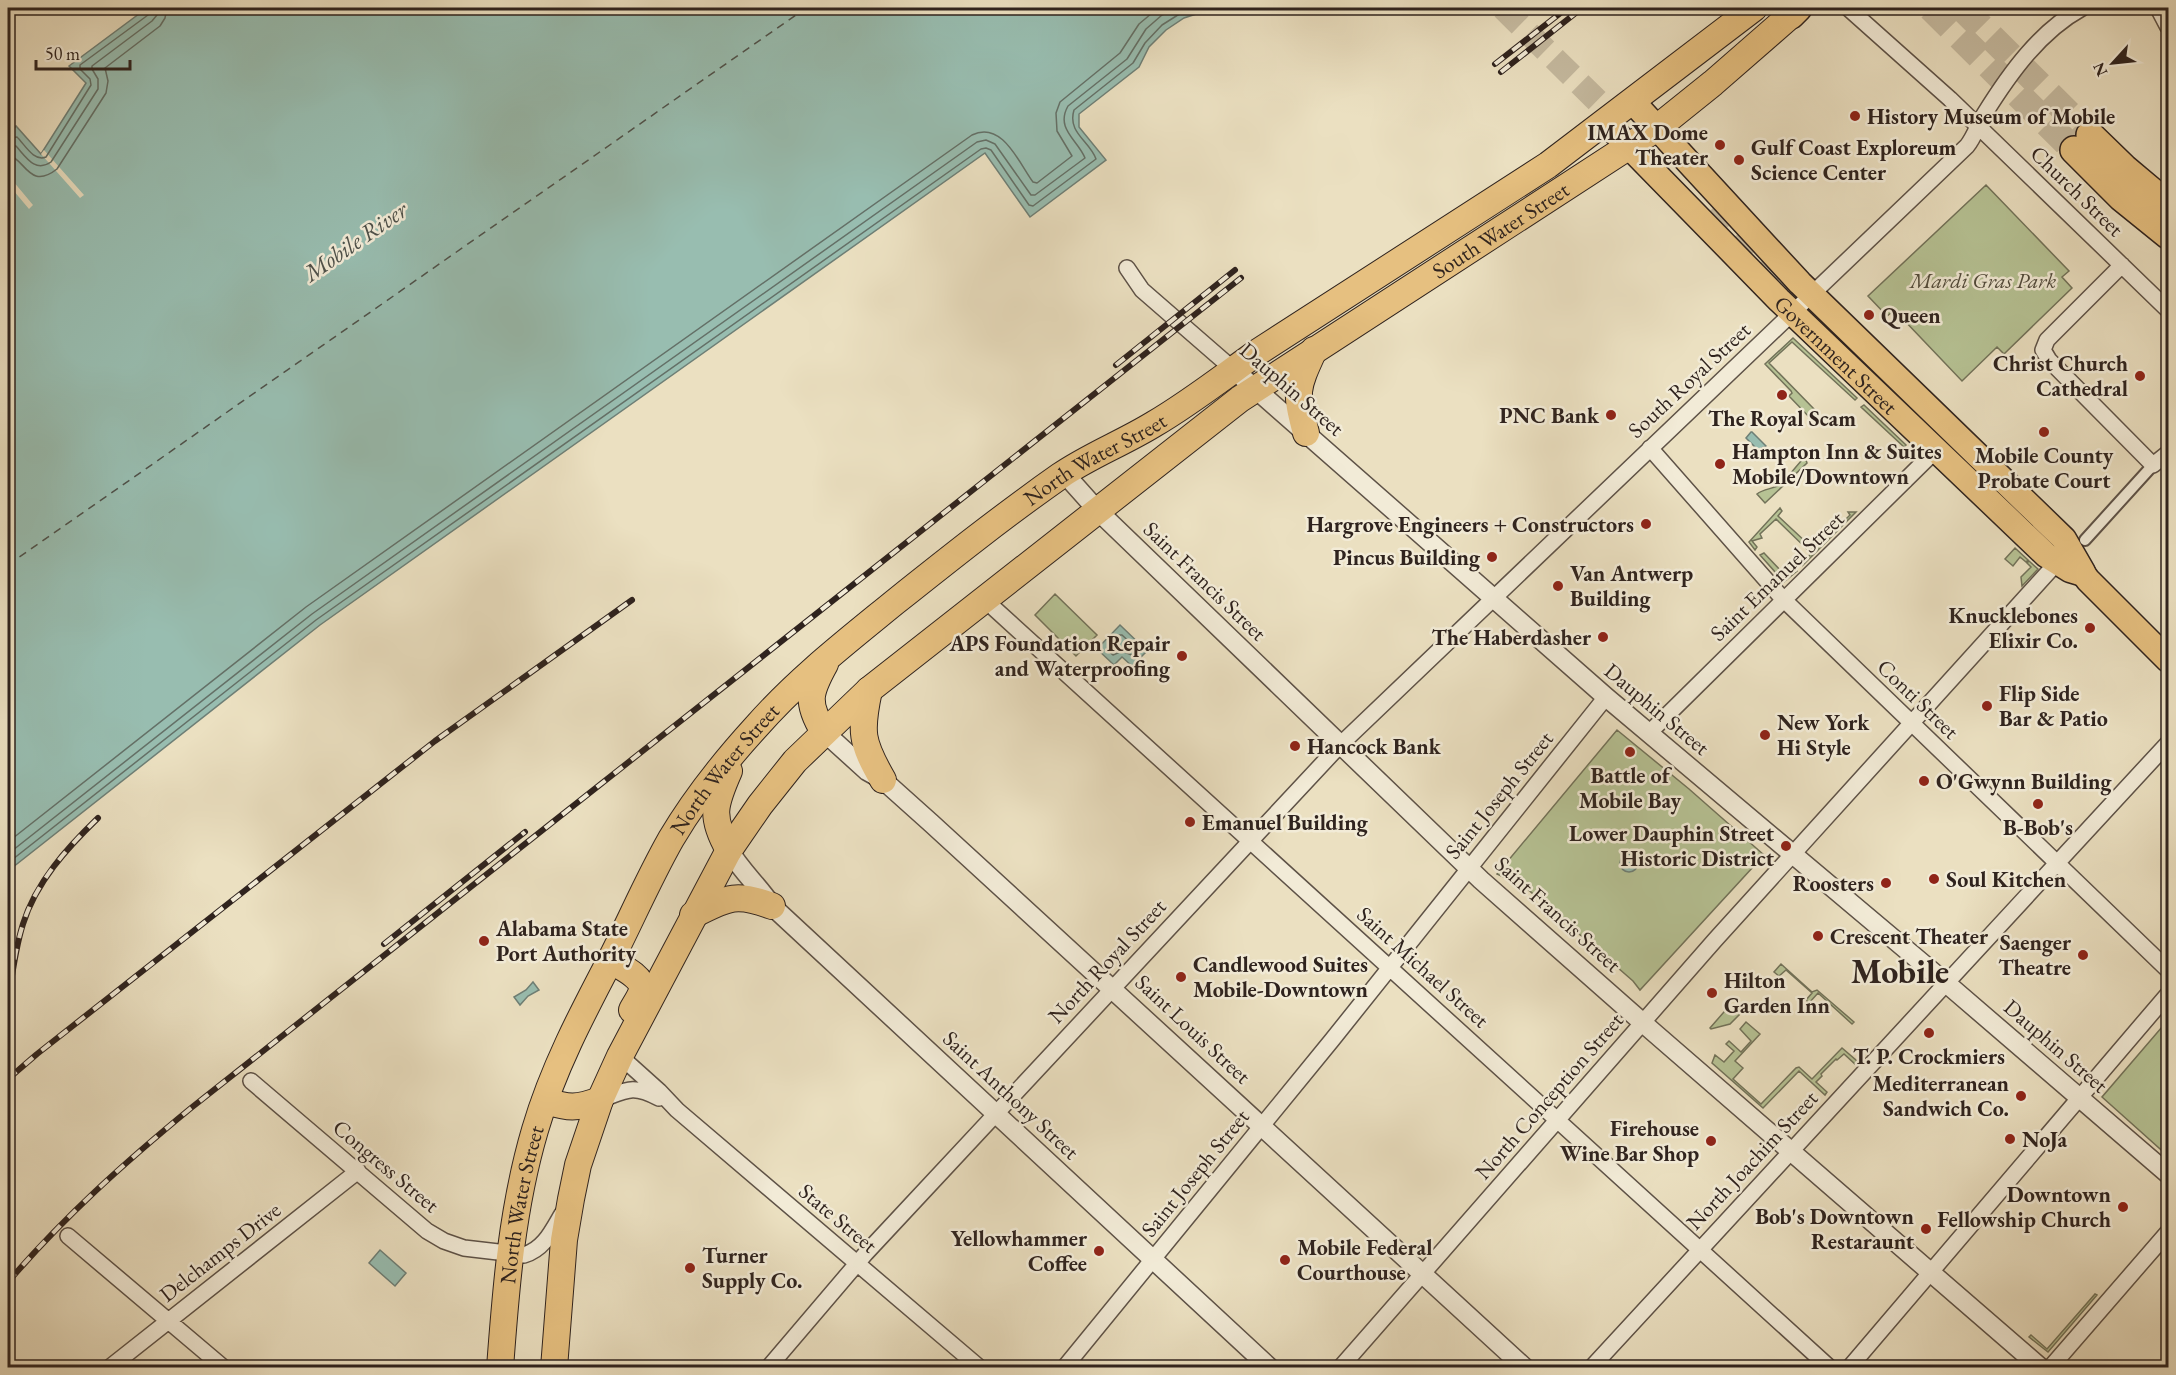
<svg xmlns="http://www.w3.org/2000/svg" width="2176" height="1375" font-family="'EB Garamond',serif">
<rect width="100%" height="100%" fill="#ebe0c1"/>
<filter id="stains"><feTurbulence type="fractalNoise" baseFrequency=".00333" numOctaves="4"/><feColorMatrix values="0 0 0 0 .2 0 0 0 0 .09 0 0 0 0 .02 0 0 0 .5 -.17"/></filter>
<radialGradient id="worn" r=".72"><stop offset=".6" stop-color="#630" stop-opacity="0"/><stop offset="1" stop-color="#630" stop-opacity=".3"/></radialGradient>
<path fill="#b6c294" stroke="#727259" stroke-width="1.5" d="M1986,185L2069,271L2062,277L2072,288L2004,354L1997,347L1962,381L1901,317L1898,319L1891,313L1887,316L1868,296Z
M1793,338L1857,398L1855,400L1792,342L1769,363L1816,411L1810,418L1789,396L1792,393L1791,391L1765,364Z
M1864,405L1906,445L1904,447L1861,407Z
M1803,459L1806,460L1807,463L1765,503L1757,494C1763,489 1772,489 1780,485C1784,482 1797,465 1803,459Z
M1780,508L1782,511L1778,516L1808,544L1814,538L1821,544L1850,515L1848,512H1856L1802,566L1811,553L1776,519L1760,534L1762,538L1752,541L1757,547L1755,550L1749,542Z
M2015,548L2028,560L2026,562L2020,557L2013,566L2005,559Z
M1764,553L1782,572L1794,569L1797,571L1784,582L1760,555Z
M2029,561L2038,569L2022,586L2021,577L2031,567L2027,563Z
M1055,594L1097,635L1076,656L1035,615Z
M1617,730L1689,789L1764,855L1640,990L1633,981L1525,887L1497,874Z
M1781,964L1812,992L1817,990L1854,1022L1852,1024L1818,993L1809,1003L1806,1000L1812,993L1786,970L1779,976L1774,972Z
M1730,1005L1740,1014L1730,1024L1711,1029L1710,1028Z
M2168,1020V1156L2102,1097Z
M1746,1022L1760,1034L1735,1061L1743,1068L1733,1079L1761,1104L1796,1068L1799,1067L1812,1079L1842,1048L1857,1061L1855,1064L1844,1054L1837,1060L1836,1059L1821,1074L1822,1076L1816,1082L1827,1092L1825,1095L1799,1071L1763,1108L1712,1063L1715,1055L1724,1062L1734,1051L1726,1044L1729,1041L1741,1052L1751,1041L1740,1029Z
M2095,1294L2097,1295L2048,1352L2029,1337L2031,1335L2047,1349Z"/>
<path fill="#98bdb0" stroke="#6e7f76" stroke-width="1.5" d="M147,8H1215L1184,18L1166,30L1149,47L1139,67L1079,114V127L1106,160L1030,217L985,153L320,625L8,871V135L16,126L41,154L86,83L69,66Z
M1751,432H1752L1766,446L1758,450L1746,438Z
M1120,625L1147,651L1132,666L1122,657L1114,665L1097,649Z
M1620 863a9 9 0 1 1 18 0a9 9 0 1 1-18 0Z
M533,982L539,990L528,996L520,1005L514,997L526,990Z
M380,1250L406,1273L395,1286L369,1263Z"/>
<path fill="#ebe0c1" d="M44,150L84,195L80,198L41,154Z
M8,175L33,205L29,209L8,184Z"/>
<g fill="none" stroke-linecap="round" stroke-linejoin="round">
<path stroke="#647067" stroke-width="1.5" d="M8,138L17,137C25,145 34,162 46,157L91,85L90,79L80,69V65L148,15L150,8
M8,146H16C26,157 35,173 51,162L98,89V79L92,69V66L152,21L157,15L158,8
M8,155C25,158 29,191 57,169L106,93L108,81L105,68L160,26L165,18L167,8
M1119,635H1122L1137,649L1134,656L1122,651L1113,655L1107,650L1108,647Z
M8,842L306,607L972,135C1002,120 1019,163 1033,182L1037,183L1072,156L1057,131L1056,113L1060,102L1120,53L1139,24L1158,8
M8,854L312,614L977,142L986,140L995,144L1031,195H1035L1085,158C1078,140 1055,129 1068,106L1127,59L1146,29L1162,15L1176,8
M8,863L316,620L981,149L986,148L991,150L1029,205L1033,206L1096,159C1090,141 1067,133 1074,110L1133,63L1145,43L1162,25L1181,13L1195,8"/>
<path stroke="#4e514a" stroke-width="1.5" stroke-dasharray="8 6" stroke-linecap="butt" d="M8,565L806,8"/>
<path stroke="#c5baa0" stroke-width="24" stroke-dasharray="24 12" stroke-linecap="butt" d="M1503,8L1627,130
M1709,212L1818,320"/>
<path stroke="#c5baa0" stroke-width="27" stroke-dasharray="27 14" stroke-linecap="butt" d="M1931,8L2074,150
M1962,8L2090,135"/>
<g stroke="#5e5247" stroke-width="14">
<path id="pedestrian" d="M2085,540L2153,465"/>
</g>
<g stroke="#5e5247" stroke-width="18">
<path id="minor" d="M1848,8L1950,99L2168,310
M2158,8L2168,27
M2122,265L2047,340L2043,350L2049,360L2153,465L2168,453
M1127,268L1142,290L1234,370
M1650,448L1783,599L2168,970
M985,600L1830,1368
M1649,733L1936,450
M620,1056L659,1091L677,1110L980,1368
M251,1081L427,1231L444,1241L464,1248L524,1255C544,1249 552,1231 562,1214
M600,1100C627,1090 632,1084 659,1098
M68,1236L224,1368
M109,1368L358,1171
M768,1368L866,1253L1340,745L1967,146C1975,136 1978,124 1985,113C2010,73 2040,31 2082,8
M1064,1368L1332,1040L1606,697
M1340,1368L1715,940L2062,557
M1591,1368L2168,743
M1849,1368L2168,994
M2050,1368L2168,1232"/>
</g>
<g stroke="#5e5247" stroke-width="21">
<path id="tertiary" d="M1234,370L1606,697L1953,989L2168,1174
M1064,473L1097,510L1481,880L1651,1030L2041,1368
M824,732L867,771L883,780L931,823L1525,1368
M729,850C741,871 759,886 772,906L1270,1368"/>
</g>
<g stroke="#2f231e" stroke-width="27">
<g id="primary">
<path d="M1633,102L1800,283L2064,539L2083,572"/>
<path id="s1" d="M1605,122L1779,300L2046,555L2070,570L2080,573"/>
<path d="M2074,561L2088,580L2168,660"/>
</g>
</g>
<g stroke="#2f231e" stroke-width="28">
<g id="trunk">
<path d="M1306,433C1295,392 1296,389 1314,350"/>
<path d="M869,690C860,732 861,742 883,780"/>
<path d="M824,732C806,703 809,693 825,664"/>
<path d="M729,850C710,817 714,805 729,771"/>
<path d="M693,915C727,898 735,892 772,906"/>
<path d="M610,960C619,966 642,976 642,988C642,995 635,1004 632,1010"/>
<path d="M545,1101C569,1108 576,1109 600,1100"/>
<path id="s2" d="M500,1368C506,1287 512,1208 535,1130C553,1068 584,1010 614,953C633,915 650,876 671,839C694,800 725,761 756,727C797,680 846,642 895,602C949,559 1003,516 1060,476C1089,456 1123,443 1154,424C1190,403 1223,377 1258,352L1548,165L1754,8"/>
<path id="s3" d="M554,1368L564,1240L571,1199L578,1165L600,1100L620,1056L729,850L760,805L795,761L869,690L1240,399L1657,128L1713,83L1791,15"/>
</g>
</g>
<g stroke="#2f231e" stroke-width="30">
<path id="motorway" d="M1791,15L1798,8
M2090,135L2124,168L2168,205
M2074,150L2121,197L2168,235"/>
</g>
<use href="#pedestrian" stroke="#f2ebd7" stroke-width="10"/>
<use href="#minor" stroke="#f2ebd7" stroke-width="15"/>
<use href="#tertiary" stroke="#f2ebd7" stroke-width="18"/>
<use href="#primary" stroke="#e6c080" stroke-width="24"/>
<use href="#trunk" stroke="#e6c080" stroke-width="26"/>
<use href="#motorway" stroke="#e6c080" stroke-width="27"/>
<g stroke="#2f231e" stroke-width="6">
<path id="rail" d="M1495,64L1567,8
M1501,72L1582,8
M1116,365L1235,270
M384,944L525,832
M8,1003C12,976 15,949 23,924C36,882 67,848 98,818
M8,1079L37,1054L435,741L632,600
M8,1282C65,1216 124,1163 191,1108L1241,278"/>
</g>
<use href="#rail" stroke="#f2ebd7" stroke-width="4" stroke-dasharray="11" stroke-linecap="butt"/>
</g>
<g fill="#8f2418" stroke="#f2ebd7" stroke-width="2">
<circle cx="1855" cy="116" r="6"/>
<circle cx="1720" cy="145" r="6"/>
<circle cx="1739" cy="160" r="6"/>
<circle cx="1869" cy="315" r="6"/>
<circle cx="2140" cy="376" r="6"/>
<circle cx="1782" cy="395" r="6"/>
<circle cx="1611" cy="415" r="6"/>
<circle cx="2044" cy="432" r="6"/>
<circle cx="1720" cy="464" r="6"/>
<circle cx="1646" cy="524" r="6"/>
<circle cx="1492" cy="557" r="6"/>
<circle cx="1558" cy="586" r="6"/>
<circle cx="2090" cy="628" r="6"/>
<circle cx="1603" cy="637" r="6"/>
<circle cx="1182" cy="656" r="6"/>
<circle cx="1987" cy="706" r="6"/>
<circle cx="1765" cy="735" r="6"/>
<circle cx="1295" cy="746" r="6"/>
<circle cx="1630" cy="752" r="6"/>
<circle cx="1924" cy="781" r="6"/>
<circle cx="2038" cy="804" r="6"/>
<circle cx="1190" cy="822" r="6"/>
<circle cx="1786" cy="846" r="6"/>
<circle cx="1934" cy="879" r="6"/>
<circle cx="1886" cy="883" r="6"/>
<circle cx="1818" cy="936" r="6"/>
<circle cx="484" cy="941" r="6"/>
<circle cx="2083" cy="955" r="6"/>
<circle cx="1181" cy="977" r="6"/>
<circle cx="1712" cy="993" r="6"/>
<circle cx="1929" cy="1033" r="6"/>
<circle cx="2021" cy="1096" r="6"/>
<circle cx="2010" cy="1139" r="6"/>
<circle cx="1711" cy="1141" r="6"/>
<circle cx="2123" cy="1207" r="6"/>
<circle cx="1926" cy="1229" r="6"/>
<circle cx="1099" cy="1251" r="6"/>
<circle cx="1285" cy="1260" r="6"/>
<circle cx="690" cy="1268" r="6"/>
</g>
<g text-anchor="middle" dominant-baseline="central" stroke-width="5" stroke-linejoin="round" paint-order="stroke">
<g font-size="22" font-weight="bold" fill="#2f231e" stroke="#f2ebd7" text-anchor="start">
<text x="1867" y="116">History Museum of Mobile</text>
<text x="1708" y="132" text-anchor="end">IMAX Dome<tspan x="1708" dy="25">Theater</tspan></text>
<text x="1751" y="147">Gulf Coast Exploreum<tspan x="1751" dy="25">Science Center</tspan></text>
<text x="1881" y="315">Queen</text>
<text x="2128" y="363" text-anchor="end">Christ Church<tspan x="2128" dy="25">Cathedral</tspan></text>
<text x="1599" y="415" text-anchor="end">PNC Bank</text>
<text x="1782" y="418" text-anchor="middle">The Royal Scam</text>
<text x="1732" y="451">Hampton Inn &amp; Suites<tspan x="1732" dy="25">Mobile/Downtown</tspan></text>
<text x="2044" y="455" text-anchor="middle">Mobile County<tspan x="2044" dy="25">Probate Court</tspan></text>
<text x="1634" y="524" text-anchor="end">Hargrove Engineers + Constructors</text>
<text x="1480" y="557" text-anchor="end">Pincus Building</text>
<text x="1570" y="573">Van Antwerp<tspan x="1570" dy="25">Building</tspan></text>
<text x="2078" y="615" text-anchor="end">Knucklebones<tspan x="2078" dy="25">Elixir Co.</tspan></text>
<text x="1591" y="637" text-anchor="end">The Haberdasher</text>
<text x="1170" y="643" text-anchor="end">APS Foundation Repair<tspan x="1170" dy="25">and Waterproofing</tspan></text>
<text x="1999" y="693">Flip Side<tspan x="1999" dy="25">Bar &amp; Patio</tspan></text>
<text x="1777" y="722">New York<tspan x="1777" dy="25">Hi Style</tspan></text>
<text x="1307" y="746">Hancock Bank</text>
<text x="1630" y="775" text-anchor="middle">Battle of<tspan x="1630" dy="25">Mobile Bay</tspan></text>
<text x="1936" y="781">O'Gwynn Building</text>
<text x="1202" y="822">Emanuel Building</text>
<text x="2038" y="827" text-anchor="middle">B-Bob's</text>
<text x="1774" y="833" text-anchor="end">Lower Dauphin Street<tspan x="1774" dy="25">Historic District</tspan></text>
<text x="1946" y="879">Soul Kitchen</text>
<text x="1874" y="883" text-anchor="end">Roosters</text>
<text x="496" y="928">Alabama State<tspan x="496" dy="25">Port Authority</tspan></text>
<text x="1830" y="936">Crescent Theater</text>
<text x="2071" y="942" text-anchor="end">Saenger<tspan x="2071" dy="25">Theatre</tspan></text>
<text x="1193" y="964">Candlewood Suites<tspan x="1193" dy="25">Mobile-Downtown</tspan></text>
<text x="1724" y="980">Hilton<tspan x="1724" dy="25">Garden Inn</tspan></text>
<text x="1929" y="1056" text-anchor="middle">T. P. Crockmiers</text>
<text x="2009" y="1083" text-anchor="end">Mediterranean<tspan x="2009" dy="25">Sandwich Co.</tspan></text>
<text x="1699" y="1128" text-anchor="end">Firehouse<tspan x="1699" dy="25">Wine Bar Shop</tspan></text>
<text x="2022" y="1139">NoJa</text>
<text x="2111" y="1194" text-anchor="end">Downtown<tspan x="2111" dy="25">Fellowship Church</tspan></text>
<text x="1914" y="1216" text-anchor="end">Bob's Downtown<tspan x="1914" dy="25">Restaraunt</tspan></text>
<text x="1087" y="1238" text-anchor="end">Yellowhammer<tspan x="1087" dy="25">Coffee</tspan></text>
<text x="1297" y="1247">Mobile Federal<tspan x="1297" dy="25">Courthouse</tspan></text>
<text x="702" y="1255">Turner<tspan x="702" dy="25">Supply Co.</tspan></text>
</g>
<g font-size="22" fill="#2f231e" stroke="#f2ebd7">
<text transform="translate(2077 191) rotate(44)">Church Street</text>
<text stroke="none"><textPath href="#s3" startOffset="1550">South Water Street</textPath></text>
<text stroke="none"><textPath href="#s1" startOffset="328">Government Street</textPath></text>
<text transform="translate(1689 380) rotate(-43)">South Royal Street</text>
<text transform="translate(1292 389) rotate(41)">Dauphin Street</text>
<text stroke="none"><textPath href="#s2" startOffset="1137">North Water Street</textPath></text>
<text transform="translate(1777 576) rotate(-44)">Saint Emanuel Street</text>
<text transform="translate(1205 581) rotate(44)">Saint Francis Street</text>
<text transform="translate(1918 699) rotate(44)">Conti Street</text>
<text transform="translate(1657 709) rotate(40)">Dauphin Street</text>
<text stroke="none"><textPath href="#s2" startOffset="651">North Water Street</textPath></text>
<text transform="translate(1499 795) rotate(-51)">Saint Joseph Street</text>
<text transform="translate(1558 914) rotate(42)">Saint Francis Street</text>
<text transform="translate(1107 961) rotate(-47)">North Royal Street</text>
<text transform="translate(1423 967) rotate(42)">Saint Michael Street</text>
<text transform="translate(1193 1029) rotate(43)">Saint Louis Street</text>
<text transform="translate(2056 1046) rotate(41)">Dauphin Street</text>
<text transform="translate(1011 1095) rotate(43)">Saint Anthony Street</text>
<text transform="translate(1549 1096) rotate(-49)">North Conception Street</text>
<text transform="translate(1752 1160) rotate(-47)">North Joachim Street</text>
<text transform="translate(386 1166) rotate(40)">Congress Street</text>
<text transform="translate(1195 1173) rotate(-51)">Saint Joseph Street</text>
<text stroke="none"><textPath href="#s2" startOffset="165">North Water Street</textPath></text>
<text transform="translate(838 1218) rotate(40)">State Street</text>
<text transform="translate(220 1252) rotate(-38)">Delchamps Drive</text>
</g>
<g font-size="22" font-style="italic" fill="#514b3c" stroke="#f2ebd7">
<text x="1983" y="280">Mardi Gras Park</text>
</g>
<g font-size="24" font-style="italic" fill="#4e514a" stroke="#f2ebd7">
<text transform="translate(355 241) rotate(-35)">Mobile River</text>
</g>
<g font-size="34" font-weight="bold" fill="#2f231e" stroke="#f2ebd7">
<text x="1900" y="971">Mobile</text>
</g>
</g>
<rect width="2176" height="1375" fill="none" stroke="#ebe0c1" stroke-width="30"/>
<rect x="9" y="9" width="2158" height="1357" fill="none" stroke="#2f231e" stroke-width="3"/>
<rect x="15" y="15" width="2146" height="1345" fill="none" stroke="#2f231e" stroke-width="1.5"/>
<g transform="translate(2113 63) rotate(243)" stroke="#f2ebd7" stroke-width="4.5" paint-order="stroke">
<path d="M0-4.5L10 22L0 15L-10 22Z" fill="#2f231e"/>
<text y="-9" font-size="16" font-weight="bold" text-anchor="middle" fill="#2f231e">N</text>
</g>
<path d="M36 60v9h94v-9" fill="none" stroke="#2f231e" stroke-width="3"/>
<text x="45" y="60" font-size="18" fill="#2f231e" stroke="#f2ebd7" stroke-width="4.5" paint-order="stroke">50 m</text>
<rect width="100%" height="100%" filter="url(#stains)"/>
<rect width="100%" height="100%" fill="url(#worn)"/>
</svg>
